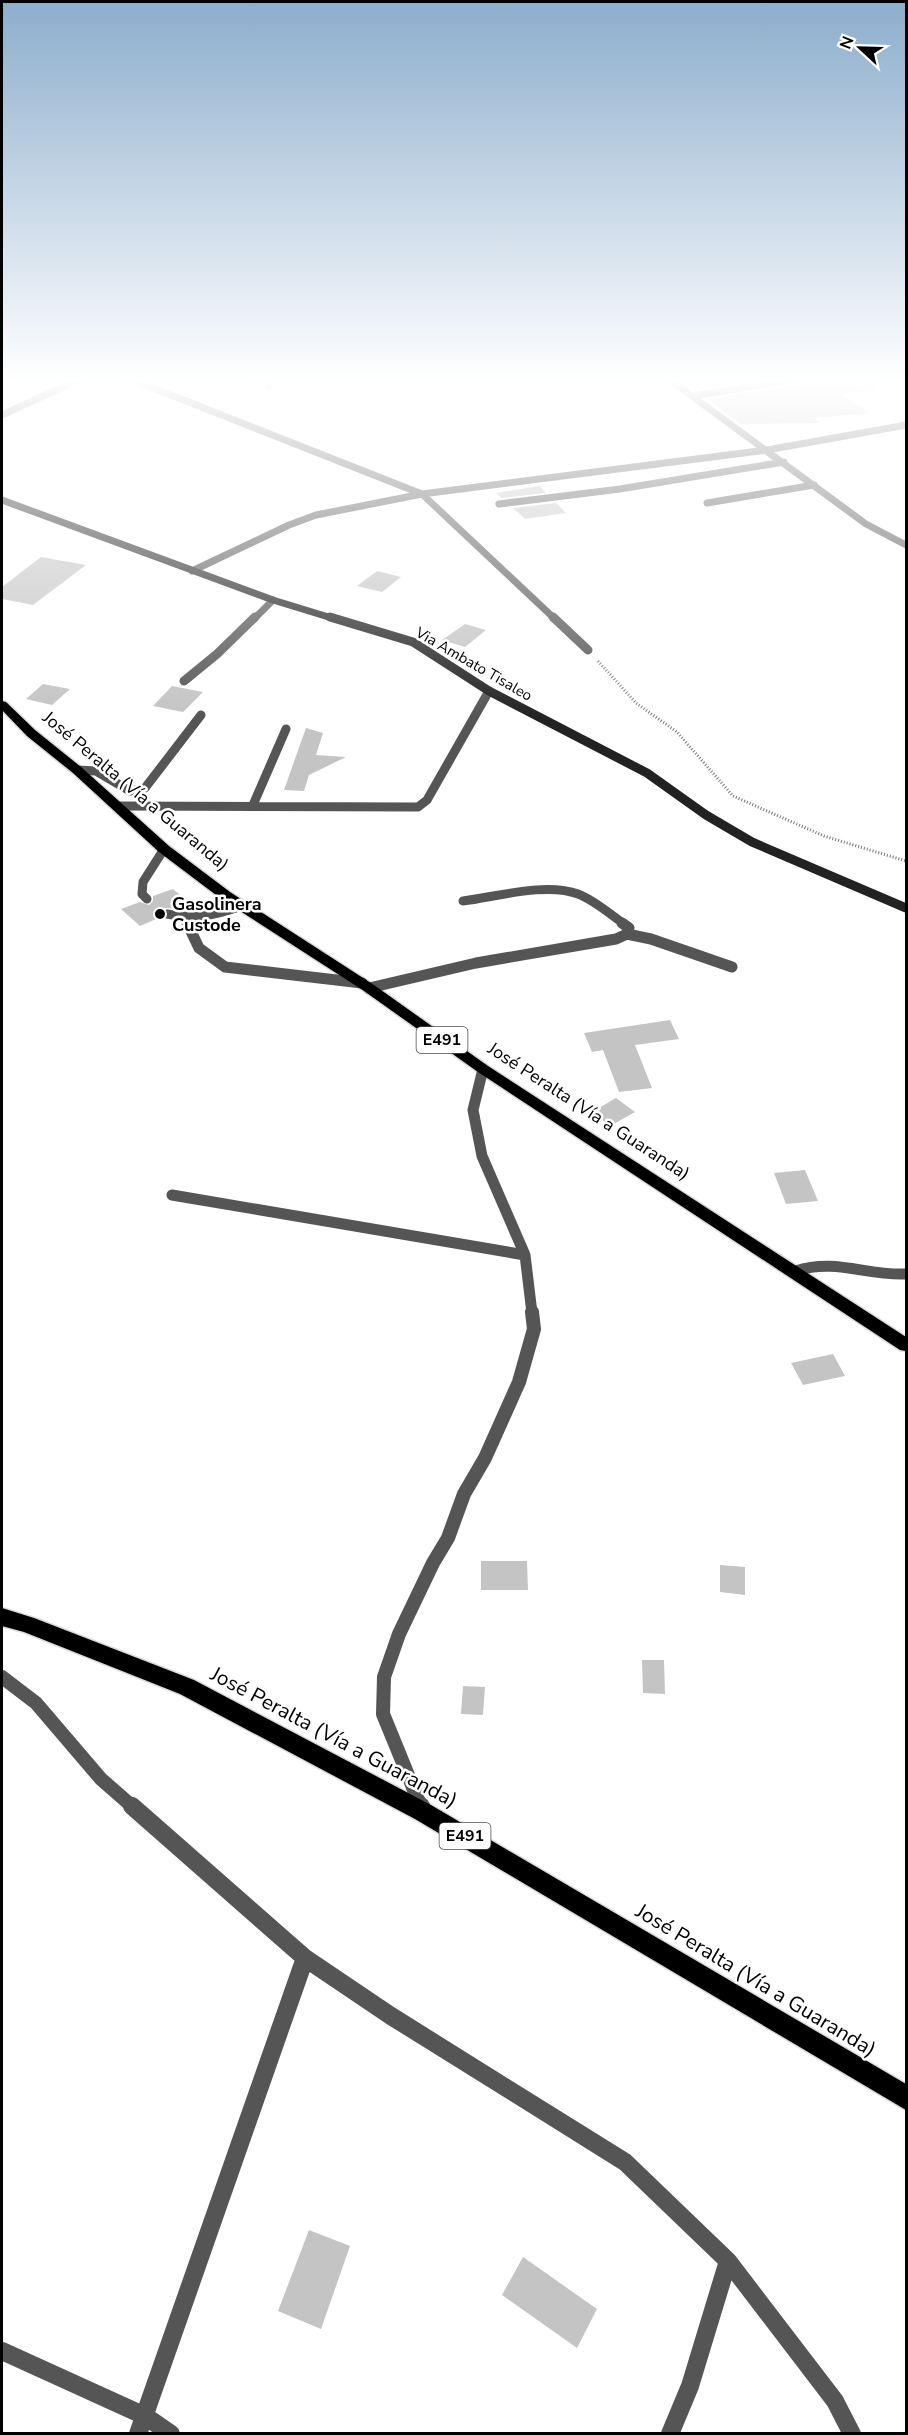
<svg xmlns="http://www.w3.org/2000/svg" width="908" height="2435" font-family="'Nunito Sans',sans-serif">
<rect width="100%" height="100%" fill="#fff"/>
<path fill="#c4c4c4" d="M680,377H773L695,390Z
M816,377H875L876,390L841,394L870,413L815,418L820,423L741,424L707,399L812,383Z
M540,486L546,493L502,498L496,493Z
M556,503L566,513L525,519L513,508Z
M41,557L86,565L33,605L2,599V587Z
M377,571L401,577L382,592L357,586Z
M465,624L486,630L465,647L442,640Z
M43,684L70,689L52,705L26,699Z
M172,686L203,692L183,712L153,706Z
M306,728L323,733L316,755L346,757L309,775L304,791L284,790Z
M173,889L191,904L179,909L164,908L161,912V917L140,926L121,909L140,902L149,905L153,901V896Z
M670,1020L679,1039L635,1045L652,1088L619,1092L603,1050L592,1052L584,1033Z
M616,1098L635,1112L610,1126L592,1112Z
M805,1170L818,1201L786,1204L774,1173Z
M833,1354L845,1376L803,1385L791,1363Z
M481,1561H527L528,1590H481Z
M720,1565L745,1567V1595L720,1592Z
M642,1660H664L665,1694L643,1693Z
M463,1686L485,1687L483,1715L461,1714Z
M309,2230L350,2246L321,2329L278,2311Z
M523,2257L597,2309L577,2348L502,2295Z"/>
<g fill="none" stroke-linecap="round" stroke-linejoin="round">
<g stroke="#dbdbdb" stroke-width="3">
<path id="trunk" d="M2,701L6,702L35,730L81,767L169,846L230,892L374,985L488,1066L906,1337V1351L900,1350L478,1072L364,991L220,898L159,852L73,773L27,736L2,710Z
M2,1608L34,1618L194,1680L431,1805L906,2084V2110L415,1819L180,1694L24,1632L2,1626Z"/>
</g>
<path stroke="#777" stroke-width="3" stroke-dasharray="1 2" stroke-linecap="butt" d="M598,661L636,703L677,732L733,796L824,836L906,861"/>
<path stroke="#555" stroke-width="7" d="M707,503L814,485
M254,619L273,600"/>
<path stroke="#555" stroke-width="9" d="M184,681L217,654L255,617
M147,899L142,894L143,882L164,849
M167,914C194,920 216,915 242,906
M185,919L187,924"/>
<path stroke="#555" stroke-width="11" d="M187,923L199,948L225,967L362,983"/>
<path stroke="#555" stroke-width="7" d="M125,377L422,494L555,619
M260,377L269,387
M666,377L866,524L906,545
M692,396L811,377
M2,415L84,377
M499,504L620,489L784,462
M192,571L289,525L316,515L422,494L767,450L906,425"/>
<path stroke="#555" stroke-width="9" d="M553,617L588,650
M77,770L96,771L130,791L145,788L201,715
M253,805L286,729
M118,806L418,807L427,800L489,691
M463,901C496,897 546,882 578,894C594,900 610,914 624,924"/>
<path stroke="#555" stroke-width="11" d="M627,934L651,939L732,967
M369,988L476,963L616,939L627,934L629,928L622,923
M483,1069L473,1110L482,1156L525,1255L532,1313
M172,1195L525,1255
M796,1271C835,1258 867,1276 906,1274"/>
<path stroke="#555" stroke-width="14" d="M2,1677L36,1703L101,1779L133,1807
M421,1807L383,1714L384,1677L399,1634L433,1563L448,1538L464,1494L485,1458L519,1382L534,1329L532,1312"/>
<path stroke="#555" stroke-width="18" d="M132,1806L305,1958L391,2016L625,2162L728,2261L835,2401L852,2434
M421,1806L423,1812
M2,2351L145,2416L171,2434
M138,2434L305,1958
M670,2434L690,2386L728,2261"/>
<path stroke="#222" stroke-width="7" d="M2,500L273,600L335,619"/>
<path stroke="#222" stroke-width="9" d="M330,617L413,642L489,691L647,773L706,815L752,842L906,908"/>
<use href="#trunk" fill="#000" fill-rule="evenodd"/>
</g>
<linearGradient id="sky" x2="0" y2="1"><stop stop-color="#8cadcc"/><stop offset="0.53" stop-color="#fff"/><stop offset="1" stop-color="#fff" stop-opacity="0"/></linearGradient>
<rect width="908" height="718" fill="url(#sky)"/>
<circle fill="#000" stroke="#fff" stroke-width="2" cx="160" cy="914" r="6"/>
<g text-anchor="middle" dominant-baseline="central" stroke-width="5" stroke-linejoin="round" paint-order="stroke">
<g font-size="15" fill="#000" stroke="#fff">
<text transform="translate(474 664) rotate(30)">Via Ambato Tisaleo</text>
</g>
<g fill="#fff" stroke="#4c4c4c" stroke-width="1.5">
<rect x="416.5" y="1027" width="51" height="26" rx="4.5"/>
<rect x="439.5" y="1823" width="51" height="26" rx="4.5"/>
</g>
<g font-size="16" font-weight="bold" fill="#000">
<text x="442" y="1040">E491</text>
<text x="465" y="1836">E491</text>
</g>
<g font-size="18" fill="#000" stroke="#fff">
<text transform="translate(136 791) rotate(40)">José Peralta (Vía a Guaranda)</text>
<text transform="translate(589 1111) rotate(33)">José Peralta (Vía a Guaranda)</text>
</g>
<g font-size="18" font-weight="bold" fill="#000" stroke="#fff" text-anchor="start">
<text x="172" y="904">Gasolinera<tspan x="172" dy="21">Custode</tspan></text>
</g>
<g font-size="21" fill="#000" stroke="#fff">
<text transform="translate(334 1737) rotate(28)">José Peralta (Vía a Guaranda)</text>
<text transform="translate(756 1980) rotate(31)">José Peralta (Vía a Guaranda)</text>
</g>
</g>
<rect width="908" height="2435" fill="none" stroke="#000000" stroke-width="6"/>
<g transform="translate(860 48) rotate(292)" stroke="#ffffff" stroke-width="4.5" paint-order="stroke">
<path d="M0-4.5L10 22L0 15L-10 22Z" fill="#000000"/>
<text y="-9" font-size="16" font-weight="bold" text-anchor="middle" fill="#000000">N</text>
</g>
</svg>
